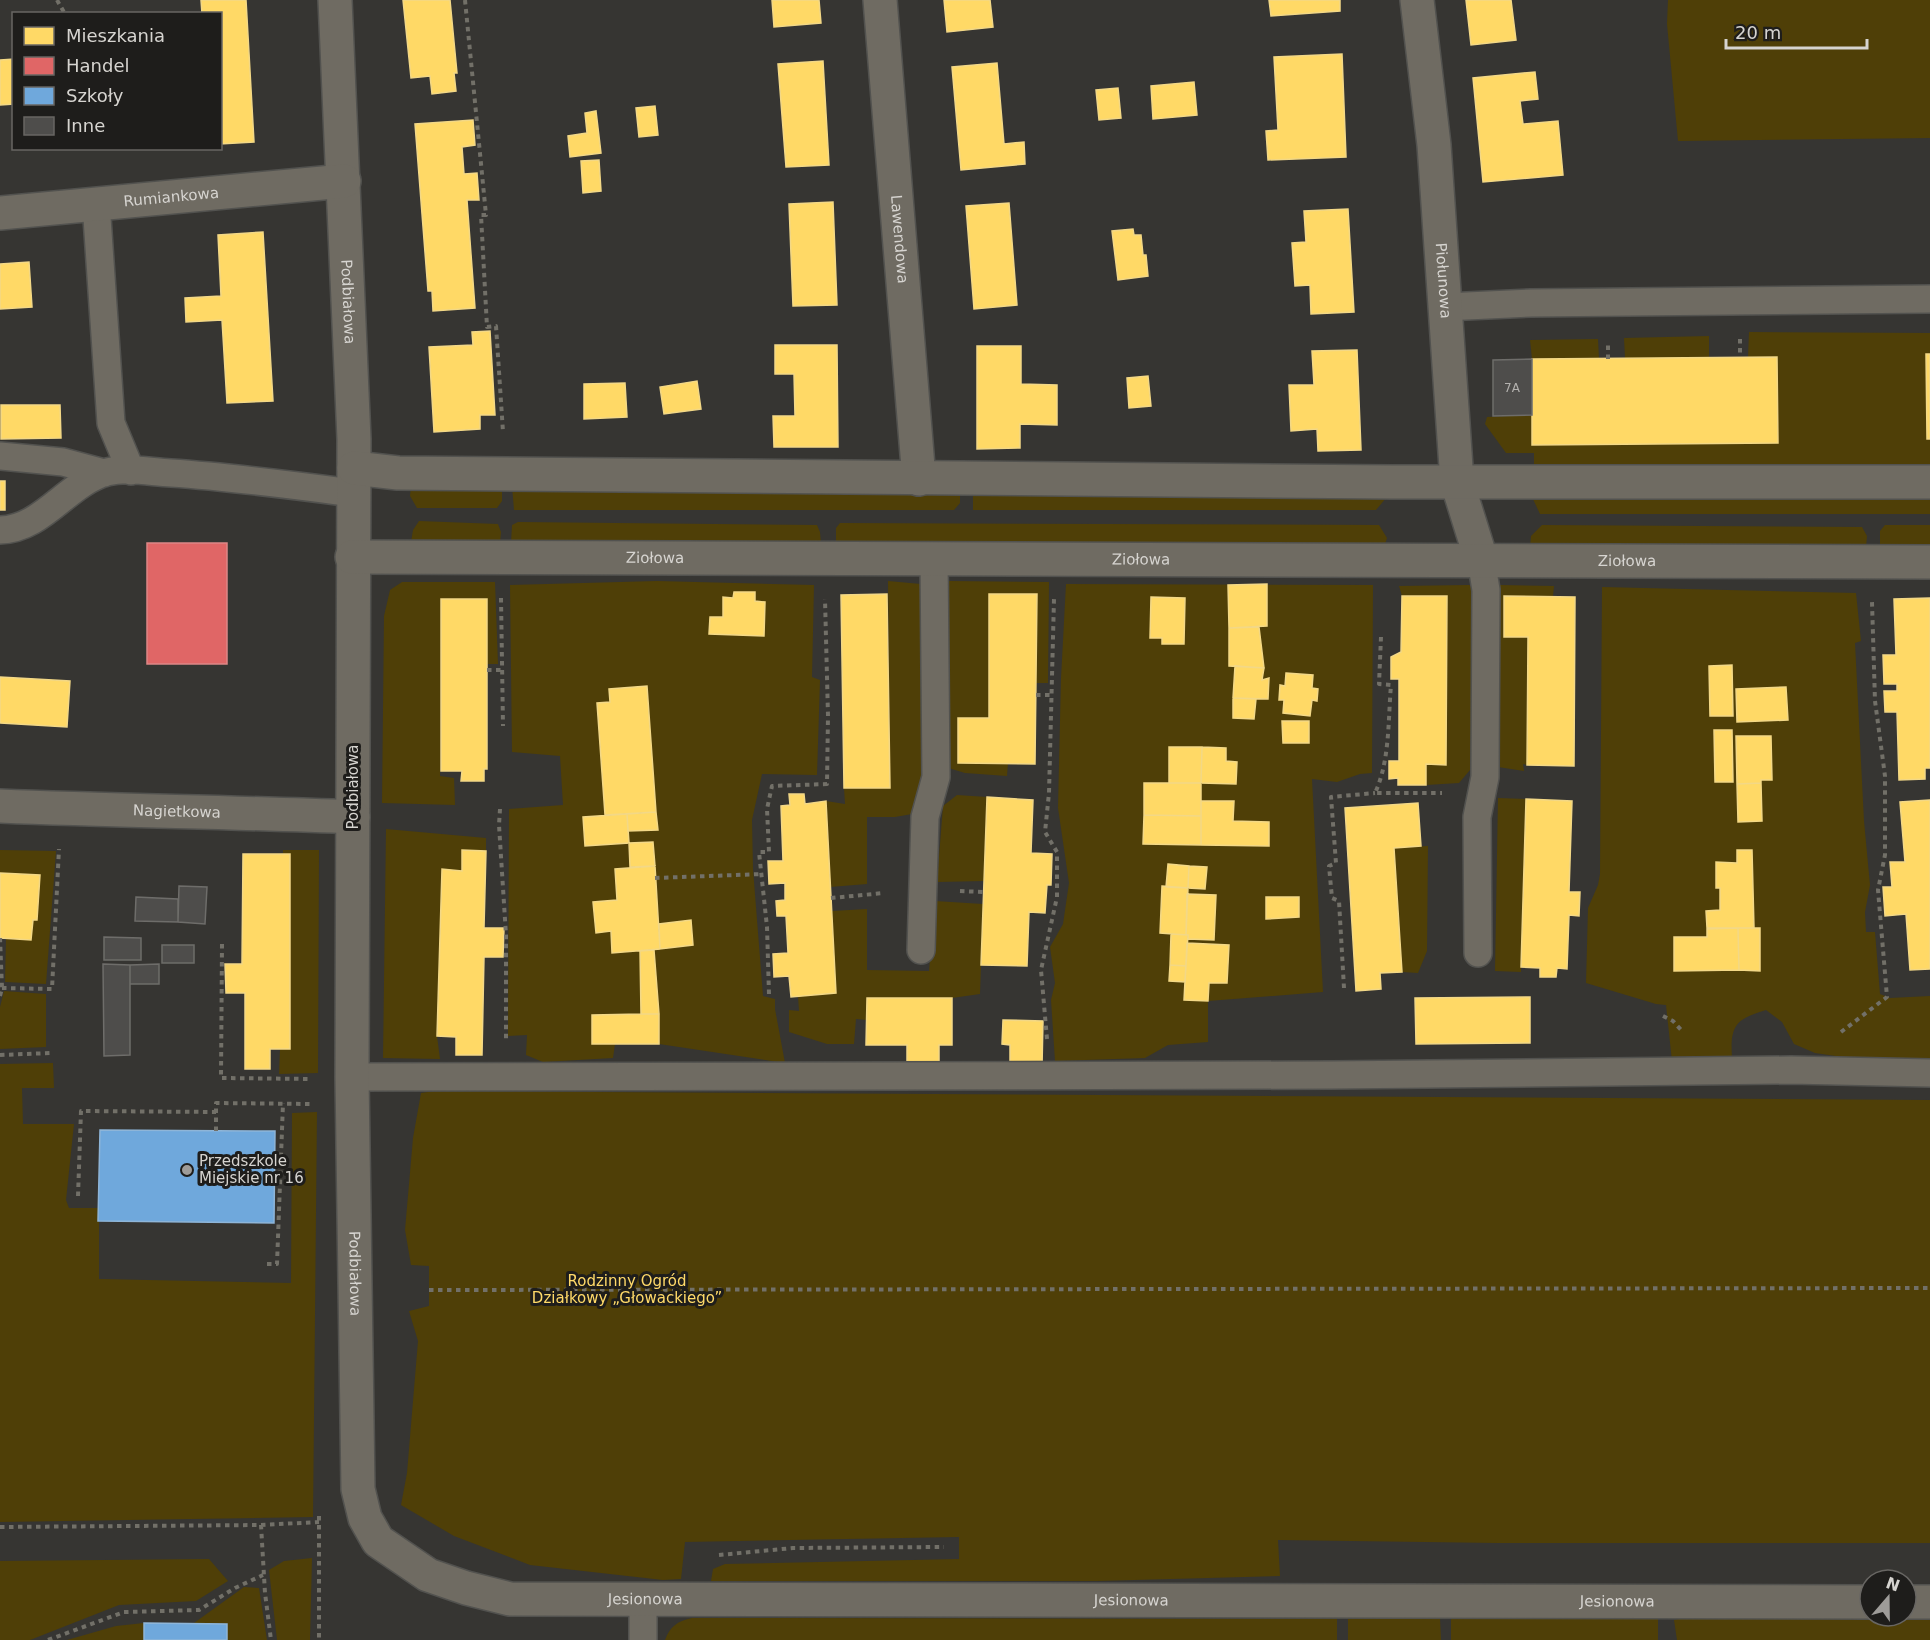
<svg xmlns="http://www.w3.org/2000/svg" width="1930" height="1640" font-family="'DejaVu Sans',sans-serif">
<rect width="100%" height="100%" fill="#363532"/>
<path fill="#4f3f07" d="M1668,0H1930V138L1678,141L1667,24Z
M1749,332L1930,333V354H1926L1927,438L1930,439V468L1534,466V453H1506L1485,424L1487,417L1532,415V444L1776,357H1748Z
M1709,336V358H1625L1624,338Z
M1598,339L1599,359H1532L1530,340Z
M502,485V501L497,508H417L410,496L411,486Z
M512,486L960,488V503L954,510H514Z
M973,488L1386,498L1376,510H973Z
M1930,491V514H1540L1532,497Z
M419,521L498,524L501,532L500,543L411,542L413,530Z
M518,522L817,525L820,532L821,544L511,543L512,525Z
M840,523L1379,525L1387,538L1385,544H836V528Z
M1542,525L1862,527L1867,536L1866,547H1530L1531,536Z
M1885,525H1930V546L1880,545V531Z
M657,581L814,585L812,677L820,680L817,775L762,774L752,820L753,869L763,996L775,999V1009L785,1063L659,1044H615L613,1058L543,1062L526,1055L527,1035L508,1036L509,809L563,805L560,756L512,752L510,585Z
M888,581L921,584L924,788L912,814L895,817H867V884L830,887L826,801L845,804L844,788L890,787Z
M949,581L1049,582L1048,683H1036L1037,594H989V718H958V763H1008L1007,776L965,773L945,767Z
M402,582H495L498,664H487L441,599L440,776L454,778L455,805L382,803L384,616L390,590Z
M1066,584L1373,585L1372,773L1360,774L1337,782L1312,779L1323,992L1208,1001V1042L1168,1045L1145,1058L1055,1061L1051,1000L1055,983L1050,947L1063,924L1069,883L1058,808L1061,678Z
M1469,585L1474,587L1470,770L1459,783L1426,785V764L1446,765L1447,597L1402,596L1399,586Z
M1500,585L1554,586L1553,596L1504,597L1505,637H1528L1527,765L1523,764L1524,771L1498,767Z
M1602,587L1856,593L1861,641L1855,643L1864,821L1870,885L1865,912L1866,932H1875L1880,994L1890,998L1930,996V1064L1870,1061L1815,1053L1794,1044L1782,1022L1766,1010C1735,1019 1730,1026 1732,1058L1672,1061L1666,1005L1656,1004L1586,983L1588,908L1598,885L1600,874Z
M957,795L987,797L984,881L937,882L943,806Z
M1498,798L1526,799L1521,972L1495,971Z
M386,829L486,838V851L462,850V871L442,870L437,1036L440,1059L383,1058Z
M1428,846L1427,951L1418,973L1402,972L1394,848Z
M0,850L56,851L46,984L5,982L6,939H31L33,920L0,873Z
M283,850H319L318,1073L279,1074L280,1049L290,1048V854H283Z
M935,901L983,904L980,994L952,998H867V1020L856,1019L854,1044H827L789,1032V1010L799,1011L798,996L832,911L867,909V970L929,971Z
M4,991L46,994V1047L0,1049V1007Z
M53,1063L54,1088H22L23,1124H74L66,1200L69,1208H99V1279L291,1283L292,1113L317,1112L313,1517L0,1522V1064Z
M435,1091L1930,1100V1543H1497L1278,1540L1280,1576L1098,1581H711L713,1569L725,1564L959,1559V1537L685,1542L681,1579L663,1580L530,1565L454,1536L401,1505L407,1473L418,1341L409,1311L429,1306V1266L411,1265L405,1230L413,1138L421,1093Z
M312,1558L310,1640H277L269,1570L284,1561Z
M209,1559L228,1581L196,1601L119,1605L30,1640H0V1561Z
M244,1587L259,1588L267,1640H227V1624L194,1623Z
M1689,1617L1930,1619V1640H1677L1674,1620Z
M692,1618L1337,1619V1640H665C670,1626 678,1621 692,1618Z
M1440,1618L1441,1640H1348V1619Z
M1451,1619H1658V1640H1451Z
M144,1623V1640H67L116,1626Z"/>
<path fill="#ffd966" stroke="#f3d886" stroke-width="1.5" d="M201,0H246L254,142L220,144V14H202Z
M403,0H450L457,73H454L456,91L432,94L430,76L411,78Z
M772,0H819L821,23L774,27Z
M944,0H990L993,27L947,32Z
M1269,0H1340V11L1271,16Z
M1466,0H1511L1516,40L1471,45Z
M1342,54L1346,157L1268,160L1266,131L1278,130L1274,57Z
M14,59V104L0,105V60Z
M823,61L829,165L786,167L778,64Z
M997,63L1004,144L1024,142L1025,164L961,170L952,67Z
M1535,72L1538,99L1520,101L1523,124L1558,121L1563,175L1483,182L1473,78Z
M1194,82L1197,115L1153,119L1151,86Z
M1118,88L1121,118L1099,120L1096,90Z
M655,106L658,135L639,137L636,108Z
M596,111L601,153L570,157L568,136L587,133L585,113Z
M473,120L475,145L462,147L464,174L477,173L479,200H467L475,308L433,311L432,291H428L415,124Z
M599,160L601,191L583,193L581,161Z
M833,202L837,305L793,306L789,204Z
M1009,203L1017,305L974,309L966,206Z
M1348,209L1354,312L1311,314L1310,285L1295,286L1292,243L1306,242L1304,211Z
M1133,229L1134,235H1141L1143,255H1146L1148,276L1118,280L1112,231Z
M263,232L273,401L227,403L222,320L186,322L185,298L221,296L218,235Z
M29,262L32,307L0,309V264Z
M490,331L495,415H480V429L434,432L429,347L473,345L472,332Z
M775,345H837L838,447H774L773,416H795L794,374H775Z
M977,346H1021V384L1057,385V425L1020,424V448L977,449Z
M1357,350L1361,450L1318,451L1317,429L1291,431L1289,385H1314L1312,351Z
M1926,354H1930V439H1927Z
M1777,357L1778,443L1532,445V359Z
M1148,376L1151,406L1129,408L1127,378Z
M697,381L701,409L664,414L660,387Z
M625,383L627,417L584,419V384Z
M1,405H60L61,438L1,439Z
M0,481H5V510H0Z
M1267,584V626L1229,628L1228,585Z
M734,592H755V601L765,602L764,636L709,634L710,617H723V597L733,598Z
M887,594L890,788H844L841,595Z
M989,594H1037L1035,764L958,763V718H989Z
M1402,596H1447L1446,765L1426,764V785H1398V778L1389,779V761H1399V679H1391V657L1401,652Z
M1504,596L1575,597L1574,766L1527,765L1528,637H1504Z
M1151,597L1185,598L1184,644H1162V638H1150Z
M1930,598V768H1925V779L1899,780L1897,712H1885L1884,691H1897V684H1884L1883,655H1896L1894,599Z
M441,599H487V769H484V781H461L462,771H441Z
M1259,627L1264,668L1229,666V628Z
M1732,665L1733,716H1710L1709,666Z
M1235,666L1264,668L1262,680L1269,678L1268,699L1233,698Z
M1286,673L1313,675L1312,688L1318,689L1317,701L1312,700L1310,716L1283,713L1284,700H1279L1280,685L1285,686Z
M0,677L70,681L67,727L0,723Z
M647,686L656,812L605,815L597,703L610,702L609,689Z
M1786,687L1788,720L1737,722L1736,689Z
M1233,698L1256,699L1254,719L1233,718Z
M1282,721H1309V743H1283Z
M1714,730H1732L1733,782H1715Z
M1736,736H1771L1772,780H1761V783L1737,784Z
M1169,747H1202L1201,783H1169Z
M1202,747L1226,748V761L1237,762L1236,784L1201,783Z
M1144,783H1201V816L1144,815Z
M1761,783L1762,821L1738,822L1737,784Z
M789,794H804L805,804L826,801L836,993L791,997L789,976L774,977L773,954L788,953L786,916H777L776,901L785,900V883L769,884L768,861H783L781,806L790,805Z
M987,797L1033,800L1031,853L1052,854L1051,885H1047L1045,913L1029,912L1027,966L981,965Z
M1526,799L1572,801L1569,892H1580L1579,916L1569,915L1567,969L1557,968L1556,977H1540V968L1521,967Z
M1930,800V969L1910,970L1906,914L1885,916L1883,887H1892L1890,862H1905L1900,802Z
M1201,801H1234L1233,821L1269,822V846L1201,845Z
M1418,803L1421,846L1394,848L1402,972L1380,973L1381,989L1356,991L1345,808Z
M656,812L658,830L628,831L627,814Z
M627,814L629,843L585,846L583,817Z
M1144,815L1201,816V845L1143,844Z
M653,842L655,866L630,867L629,843Z
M462,850L486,851L484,928H504L503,957H484L482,1055H456V1037L437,1036L442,869L462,871Z
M1737,850H1752L1754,928H1707L1706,911L1720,910V888H1716V862L1737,863Z
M243,854H290V1049H270V1069H245V993H226L225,964H242Z
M1168,864L1189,866L1188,888L1166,887Z
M655,866L660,949L612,953L611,931L596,933L593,902L617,900L615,869Z
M1189,866L1207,867L1205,889L1188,888Z
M0,873L40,875L37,920H33L31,940L0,938Z
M1162,886L1188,888L1186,935L1160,933Z
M1187,894L1216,895L1214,940L1188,939V935H1186Z
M1266,897H1299V917L1266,919Z
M691,920L693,945L660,949L659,924Z
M1738,928L1739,970L1674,971V937H1707V929Z
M1738,928H1760V971L1739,970Z
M1171,934L1188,935L1186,966L1170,965Z
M1187,943L1229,945L1227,983H1209L1208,1001L1184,1000Z
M654,950L659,1014H641L640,951Z
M1170,965L1186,966L1185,982L1169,981Z
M1530,997V1043L1416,1044L1415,998Z
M867,998H952V1045H939V1070H907V1045H866Z
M641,1014H659V1044H592V1015Z
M1003,1020L1043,1021L1042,1067L1010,1066V1045L1002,1044Z"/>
<path fill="#e06666" stroke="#dd8786" stroke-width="1.5" d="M147,543H227V664H147Z"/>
<path fill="#6fa8dc" stroke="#8eb5d8" stroke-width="1.5" d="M100,1130L275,1131L274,1223L98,1221Z
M144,1623L227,1624V1640H144Z"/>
<path fill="#4e4d4b" stroke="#6e6d6a" stroke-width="1.5" d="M1532,359V415L1493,416V360Z
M179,886L207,887L205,924L178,922Z
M136,897L178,899V922L135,921Z
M104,937L141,938V960H104Z
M162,945H194V963H162Z
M103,964L130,965V1055L104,1056Z
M159,964V984H130V965Z"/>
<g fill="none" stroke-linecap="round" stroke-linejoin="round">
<g stroke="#52524f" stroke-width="30">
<path id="service" d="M96,203L111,423L131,471
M1445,307L1531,303L1930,299
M0,456L63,462L104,473
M0,530C43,529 67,483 107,472C127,467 150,472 171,473C232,477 292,485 353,493
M921,950L925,817L936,777L934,558
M1478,953L1477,817L1485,777L1486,590L1481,559
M352,1077L1332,1075L1791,1070L1930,1073
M643,1640V1600"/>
</g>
<g stroke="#52524f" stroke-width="36">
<g id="minor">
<path id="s1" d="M335,0L354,439L352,1077L358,1489L365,1518L378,1541L428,1575L466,1588L510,1599L1870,1602"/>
<path id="s2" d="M880,0L919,479"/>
<path id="s3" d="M1417,0L1434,145L1457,482L1481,559"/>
<path id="s4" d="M0,213L344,181"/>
<path d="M354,468L398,473L1393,482H1930"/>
<path id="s5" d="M352,557L1930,562"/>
<path id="s6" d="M0,806C118,811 235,812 353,817"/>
<path d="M1906,1602H1930"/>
</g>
</g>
<path stroke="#727068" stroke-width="4" stroke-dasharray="4.5 4.5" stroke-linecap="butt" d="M57,0L65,14
M465,0L486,215H481L487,327L496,326L503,432
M1740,339V357
M1608,359V341
M501,598L503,726
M1381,637L1379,684L1391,685C1388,720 1390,761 1375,793H1442
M487,670H502
M1036,695H1051
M500,809L499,825L506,935V1040
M655,878L762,874
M960,891L983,892
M831,898L884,893
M222,944L221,1078L312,1079
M2,988L52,989L59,849
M1344,988L1339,901L1332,898L1329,866L1336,863L1331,797L1375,793
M769,994L767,927L759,852H769L767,809L772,786L827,784L828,716L825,599
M0,996L2,988L0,938
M1663,1016L1673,1021L1683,1032
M1841,1032L1887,997L1878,890L1885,855V776L1875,701L1872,602
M1047,1039L1041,970L1057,897V852L1045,832L1049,793L1054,599
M0,1055L50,1053
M216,1131V1103L311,1104
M78,1196L81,1111L216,1112
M267,1264H277L283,1103
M429,1290L1930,1288
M319,1516V1640
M261,1525L265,1593L271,1640
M0,1527L261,1525L319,1522
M719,1555L793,1548L944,1547
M48,1640L124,1612L199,1610L235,1588L263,1575"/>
<use href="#service" stroke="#6f6b62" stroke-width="27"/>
<use href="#minor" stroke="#6f6b62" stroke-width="33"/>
</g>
<circle fill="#9e9c99" stroke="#1e1d1b" stroke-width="2" cx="187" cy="1170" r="6"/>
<g text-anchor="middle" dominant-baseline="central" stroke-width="6" stroke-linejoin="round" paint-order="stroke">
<g font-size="12" fill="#b4b2af">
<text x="1512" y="388">7A</text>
</g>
<g font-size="15" fill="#d6d4d0" stroke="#1e1d1b">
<text stroke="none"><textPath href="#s4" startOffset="172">Rumiankowa</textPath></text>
<text stroke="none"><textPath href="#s2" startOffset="240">Lawendowa</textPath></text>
<text stroke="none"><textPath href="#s3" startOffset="282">Piołunowa</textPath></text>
<text stroke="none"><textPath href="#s1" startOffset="302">Podbiałowa</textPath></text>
<text stroke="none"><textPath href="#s5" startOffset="303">Ziołowa</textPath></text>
<text stroke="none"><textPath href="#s5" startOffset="789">Ziołowa</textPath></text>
<text stroke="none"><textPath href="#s5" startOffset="1275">Ziołowa</textPath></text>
<text transform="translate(353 787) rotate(-90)">Podbiałowa</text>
<text stroke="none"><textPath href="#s6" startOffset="177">Nagietkowa</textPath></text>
<text stroke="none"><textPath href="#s1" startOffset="1274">Podbiałowa</textPath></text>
<text stroke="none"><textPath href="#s1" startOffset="1827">Jesionowa</textPath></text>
<text stroke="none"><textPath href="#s1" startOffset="2313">Jesionowa</textPath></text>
<text stroke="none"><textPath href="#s1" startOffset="2799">Jesionowa</textPath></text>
</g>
<g font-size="15" fill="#d6d4d0" stroke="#1e1d1b" text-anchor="start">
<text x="199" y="1161">Przedszkole<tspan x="199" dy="17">Miejskie nr 16</tspan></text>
</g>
<g font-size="15" fill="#ffda69" stroke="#1e1d1b">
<text x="627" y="1281">Rodzinny Ogród<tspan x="627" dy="17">Działkowy „Głowackiego”</tspan></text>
</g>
</g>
<rect x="12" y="12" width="210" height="138" fill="#1e1d1b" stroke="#686663" stroke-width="1.5"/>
<rect x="24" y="27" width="30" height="18" fill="#ffd966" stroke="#686663" stroke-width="1.5"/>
<text x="66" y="42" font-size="18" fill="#d6d4d0">Mieszkania</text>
<rect x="24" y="57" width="30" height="18" fill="#e06666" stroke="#686663" stroke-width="1.5"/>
<text x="66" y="72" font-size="18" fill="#d6d4d0">Handel</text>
<rect x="24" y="87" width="30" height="18" fill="#6fa8dc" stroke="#686663" stroke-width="1.5"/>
<text x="66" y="102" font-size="18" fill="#d6d4d0">Szkoły</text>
<rect x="24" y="117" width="30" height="18" fill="#4e4d4b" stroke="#686663" stroke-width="1.5"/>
<text x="66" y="132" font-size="18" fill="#d6d4d0">Inne</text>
<g transform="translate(1888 1598) rotate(20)"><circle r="28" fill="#1e1d1b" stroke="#686663" stroke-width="1.5"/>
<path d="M0-4.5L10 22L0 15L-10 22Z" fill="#9e9c99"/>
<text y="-9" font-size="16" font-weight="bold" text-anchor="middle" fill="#d6d4d0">N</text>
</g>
<path d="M1726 39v9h141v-9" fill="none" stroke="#d6d4d0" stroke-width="3"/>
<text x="1735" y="39" font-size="18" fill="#d6d4d0" stroke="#1e1d1b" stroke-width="4.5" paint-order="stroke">20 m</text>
</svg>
